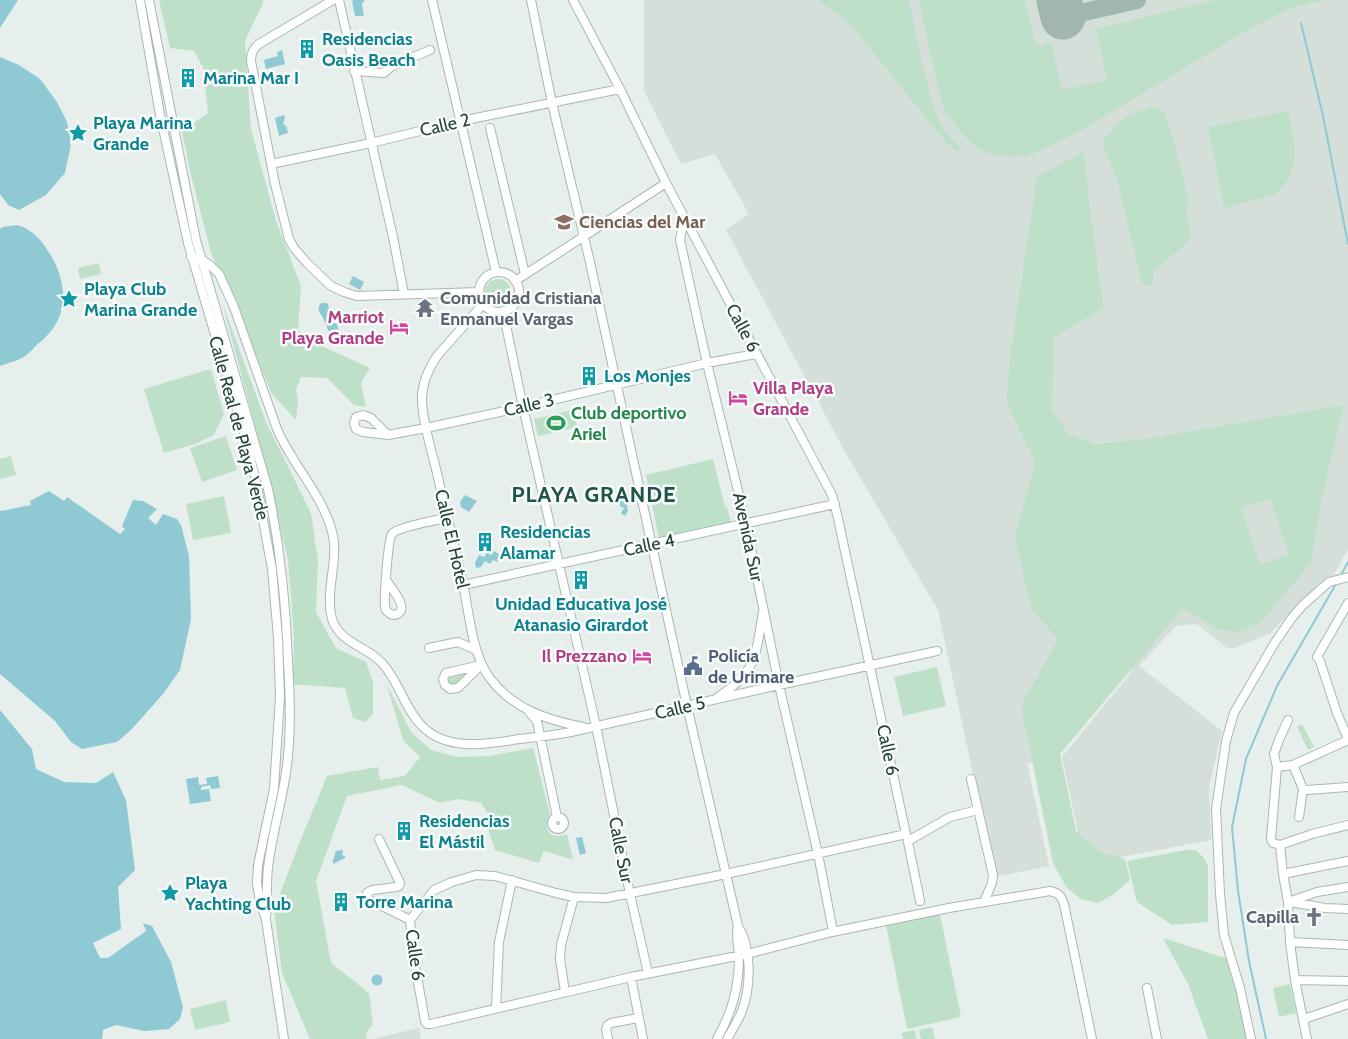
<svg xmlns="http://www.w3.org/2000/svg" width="1348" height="1039" font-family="Cabin,sans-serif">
<rect width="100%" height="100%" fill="#e6efeb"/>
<path fill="#d4dfda" d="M644,0H1348V549L1333,576L1322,581L1269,634L1235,648H1227L1197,624L1176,626L1139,666L1222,731L1209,787L1211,840L1085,864L1062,757L1134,669L1108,687L1029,764L1027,763L1049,866L995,877L938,610L844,450L726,230L749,214L715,154L681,164L644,91Z
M419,1028L421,1039H373Z"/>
<path fill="#bfe0c8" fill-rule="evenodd" d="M159,0H263V3L245,41L251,129L276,221L301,286L298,330L326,348L370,368L361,383L366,407L354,405L327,378L301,377L296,389L298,403L296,420L272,394L211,253L190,171L182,131L208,113L203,67L194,51L170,48Z
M817,0H909L923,67L935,112L944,129L962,150L957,151L948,144L937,132L857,32L845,19Z
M919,0H1025L1036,46L1051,42L1062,90L1107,80L1096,29L1216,0H1328L1292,7L1251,28L1079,132L1047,148L1025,156L1010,157L993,155L977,148L963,135L943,107L930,53Z
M1156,107L1162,111L1165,114L1170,128L1189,200L1186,210L1191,234L1189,240L1186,245L1170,257L1154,271L1153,284L1148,287L1142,283L1117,179L1105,151L1103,142L1105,137L1117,125L1119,121L1125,117L1148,108Z
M1288,111C1295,141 1302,173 1274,195L1224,208L1208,127Z
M1083,152L1103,308L1053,338L1052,410L1068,434L1096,444L1145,439L1344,405L1324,488L1311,563L1261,622L1240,632L1216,629L1183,608L1060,754L1076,831L1101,852L1125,859L1130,880L1114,894L1098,903L1081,899L1066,887L1053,863L1021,706L1058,639L1031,609L1015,537L1035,463L1006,401L1012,342L1037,177ZM1270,499L1289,554L1260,565L1241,508Z
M99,263L101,274L80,279L78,268Z
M485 292a13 13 0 1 1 26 0a13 13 0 1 1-26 0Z
M222,302L266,422L311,513L318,560L316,612L336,648L366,662L373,682V714L366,722L353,718L345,688L306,685H293L294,637L288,560L254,422Z
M211,369L224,414L214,435L195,444L164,453L144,389Z
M573,410L577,427L538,436L534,419Z
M226,436L237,470L202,482L190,448Z
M11,456L16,475L0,479V459Z
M713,459L725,507H727L731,523L659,538L646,475Z
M224,496L231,533L193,540L186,504Z
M937,667L946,706L903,716L894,677Z
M467,672L458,685L454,686L448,682L447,679L448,676Z
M387,685L411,732L431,750L458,757L489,756L533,748L550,814C545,823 545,836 558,836C561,836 564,835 567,834L573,860L544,851L539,863L495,850L488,829V814L481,803L458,799L440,803L402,785L347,796L316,881L331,963L369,993L373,1024L366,1033L367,1039H310L282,973L274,909L303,834L327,776L378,767L380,780L405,776L420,757L403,740Z
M1302,724L1314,747L1308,750L1297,727Z
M1186,850H1196L1204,858L1208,866V922L1172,925L1137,902L1127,861Z
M940,914L961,1017L907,1029L886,925Z
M1163,938L1231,960L1249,1039H1208L1188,984Z
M1290,984L1296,1013L1279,1017L1273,988Z
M226,1000L230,1022L195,1030L190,1009Z
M932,1027L935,1039H921L919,1030Z
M915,1030L916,1039H903L901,1033Z"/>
<path fill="#8ec9d4" d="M0,0H18L0,28Z
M354,0H365L362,4L364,16H355L352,1Z
M282,50L285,64L266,69L264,60L278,56L277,52Z
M0,57L19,65L40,79L57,102L67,122L71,144L65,173L46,195L19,210L8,205L0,194Z
M284,115L285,118L283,123L287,128L288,133L279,136L275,118Z
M17,225C34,230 41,240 50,254C62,273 68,299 58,320C54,329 46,337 39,343C34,347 30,353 25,356C18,361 8,363 0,366V229L3,227Z
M353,276L364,282L360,290L349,284Z
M321,303H325L328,304L329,310L327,316L329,317H333C336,319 337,326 339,330L337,335C328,337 327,325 323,318C322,315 319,313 319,311C318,307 319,306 321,303Z
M49,491L64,501L67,497L120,534L125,529L122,526L133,500L143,501L157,509L148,518L156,525L163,514L177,519L181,525L189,556L191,619L180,670L163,694L131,730L117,742L82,749L71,742L55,721L0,674V510L1,511L31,505L30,501Z
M625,493L628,511L625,516L621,513L624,508L620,506L618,495Z
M465,495L477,501L469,512L461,507L460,502Z
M494,551L502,556L497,562L493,560L490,564L485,561L481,567L476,568L475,563L479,555L484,557L487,553L492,555Z
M0,710L32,749L36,769L64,782L96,783L113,772L126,800L135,870L118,887L121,929L93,943L100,958H108L146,931L143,923L152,926L171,962L183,1007L180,1019L169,1029L144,1031L116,1025L103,1030L102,1039H0Z
M218,776L220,788L211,789L210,785L201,787V790L209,789L211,801L190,804L186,779L198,777L199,785L207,784L206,778Z
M582,837L586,853L580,855L576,838Z
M343,850L342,855L345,856V858L333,864V860L336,851Z
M371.5 980a5.5 5.5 0 1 1 11 0a5.5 5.5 0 1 1-11 0Z"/>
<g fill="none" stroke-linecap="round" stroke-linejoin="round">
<path stroke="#8ec9d4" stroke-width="2" d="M1301,23L1323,116L1348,244
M1340,577L1348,562
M1266,1039L1249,961L1238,891L1232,827L1246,759L1277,686L1336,584"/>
<path stroke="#a2b6b0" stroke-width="18" d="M1063,17L1137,0"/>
<path stroke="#a2b6b0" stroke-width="45" d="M1059,0L1063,17"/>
<g stroke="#a8b8b2" stroke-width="10">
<path id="minor" d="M140,0L160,115L188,243L246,440L256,481L272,569L278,637L280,697L274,789L258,865L257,883L260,901L266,920L284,1039
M149,0L196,240L268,489C280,546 286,603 288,662C290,693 291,725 288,756C285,794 272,830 268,868C266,884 268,901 266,917
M333,0L259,44C253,49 251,53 251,61L275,184L289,239L294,248L307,263L331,286L344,292L357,296L479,292
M339,0L393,237L404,294
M432,0L496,272
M531,0L552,103L589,258L687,706L738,926C735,937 739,947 739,957C739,988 732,1012 717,1039
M573,0L620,89L666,183L832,495L837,514L906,834L726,874L606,898L574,897L556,893L495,876L476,875L452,882L434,890L410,920L414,960L425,1021L427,1024H431L631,977L747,954L832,932L949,908L1050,891C1059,893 1061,896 1064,904L1092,1039
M354,71L384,73L392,66L430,50
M490,128L525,274
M271,164L371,143L461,121L620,89
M687,222L682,229L680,240L707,363L746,524L779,685L818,854L832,926
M191,257L201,259L211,266L219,274L234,307L277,429C292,464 320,492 331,528C341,558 324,589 332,619C340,643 366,646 382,663C399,681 404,708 422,726C447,752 488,744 519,739C537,737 554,735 571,732L779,685L937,651
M479 292a20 20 0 1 1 40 0a20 20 0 1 1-40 0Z
M515,281L583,237L666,183
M483,304L437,356C427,371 421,385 422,402C423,423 430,445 435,465C444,503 453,541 462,579C469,609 471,652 489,677C512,709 547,720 583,727
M503,311L523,407L596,726L630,894L648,973
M388,435L371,418L363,415L356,417L354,423L356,429L363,432L388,435L426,428L523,407L707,363L756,354
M386,580C391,587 404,603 401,610C397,619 385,614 385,606C384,598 388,538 392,534C397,527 437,520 447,518
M463,585L835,504
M1348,603L1317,657L1320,661L1337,713L1348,739
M429,648L458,642L476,650
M481,665L459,687L457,688L450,689L445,685L443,679L446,673Z
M718,697C732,688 747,676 753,660C759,645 760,627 763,612
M529,712L537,721L557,817
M1288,720L1279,740L1274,754L1277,767L1271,839L1273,843L1280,845L1283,874L1288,902L1290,942L1295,980L1307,1039
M1293,765L1303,789L1307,790L1348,787
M1277,767L1293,765L1348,740
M971,779L993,875L992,883L984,902
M552 823a6 6 0 1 1 12 0a6 6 0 1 1-12 0Z
M1299,817L1303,789
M907,837L920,901
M379,839L400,883L399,886L396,887L372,890L367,893L368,899L410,920
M908,841L950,817L978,810
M1280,845L1312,834L1348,825
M1283,874L1348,861
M1288,902L1317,892L1348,887
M1290,902L1325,908L1348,909
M1290,942L1348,945
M631,977L643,1039
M1295,980L1348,981
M1147,988L1157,1039
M565,992L560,959L561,945L574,897
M496,1008L499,942L512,880
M1304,1019L1348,1004
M608,1039L606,1029L608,1025L611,1023L638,1018
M727,1039C732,1030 738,1021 742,1011C751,987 752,948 738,926
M1251,1039L1240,988L1224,935L1220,894L1216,809L1226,741L1234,713L1274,644L1291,619L1302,606L1329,582L1348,577"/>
</g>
<use href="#minor" stroke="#fff" stroke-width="8"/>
</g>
<defs>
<g id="building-bare" transform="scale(1.5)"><path d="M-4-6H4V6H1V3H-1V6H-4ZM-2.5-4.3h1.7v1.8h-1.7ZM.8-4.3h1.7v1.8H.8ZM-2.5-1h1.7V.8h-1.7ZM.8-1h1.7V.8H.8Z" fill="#0f9aa8" stroke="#f7fbf9" stroke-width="2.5" paint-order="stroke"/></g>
<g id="sight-bare" transform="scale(1.5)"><path d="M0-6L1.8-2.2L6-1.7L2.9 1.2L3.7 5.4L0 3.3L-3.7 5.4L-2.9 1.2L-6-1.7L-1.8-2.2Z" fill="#0f9aa8" stroke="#f7fbf9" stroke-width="2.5" paint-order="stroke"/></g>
<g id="school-bare" transform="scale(1.5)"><path d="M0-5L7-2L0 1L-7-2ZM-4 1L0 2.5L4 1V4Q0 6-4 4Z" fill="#8d6e63" stroke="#f7fbf9" stroke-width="2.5" paint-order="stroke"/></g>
<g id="temple-bare" transform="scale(1.5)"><path d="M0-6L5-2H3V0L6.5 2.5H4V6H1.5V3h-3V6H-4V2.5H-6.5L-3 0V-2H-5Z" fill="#6b7280" stroke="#f7fbf9" stroke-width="2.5" paint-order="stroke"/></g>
<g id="hotel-bare" transform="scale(1.5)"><path d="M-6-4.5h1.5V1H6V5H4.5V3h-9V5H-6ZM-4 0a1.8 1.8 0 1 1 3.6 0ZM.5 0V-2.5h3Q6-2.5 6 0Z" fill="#d1479c" stroke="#f7fbf9" stroke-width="2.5" paint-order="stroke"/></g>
<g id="stadium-bare" transform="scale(1.5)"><path d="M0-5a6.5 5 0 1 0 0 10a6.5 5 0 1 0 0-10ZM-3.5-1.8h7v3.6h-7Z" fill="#2e9e5b" stroke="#f7fbf9" stroke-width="2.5" paint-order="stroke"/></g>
<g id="civic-bare" transform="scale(1.5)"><path d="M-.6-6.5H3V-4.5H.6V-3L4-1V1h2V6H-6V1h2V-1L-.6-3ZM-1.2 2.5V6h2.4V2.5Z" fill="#5c6f8a" stroke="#f7fbf9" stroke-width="2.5" paint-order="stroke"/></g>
<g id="church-bare" transform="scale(1.5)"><path d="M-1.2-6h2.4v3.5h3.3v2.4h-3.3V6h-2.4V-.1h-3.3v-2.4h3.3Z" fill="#6b7280" stroke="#f7fbf9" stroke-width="2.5" paint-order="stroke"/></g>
</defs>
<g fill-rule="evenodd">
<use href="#building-bare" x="307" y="49"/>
<use href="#building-bare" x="188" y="78"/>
<use href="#sight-bare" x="78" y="133"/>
<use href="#school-bare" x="564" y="222"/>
<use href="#sight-bare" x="69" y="299"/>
<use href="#temple-bare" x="425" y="308"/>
<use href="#hotel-bare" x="399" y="327"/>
<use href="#building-bare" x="589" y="376"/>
<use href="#hotel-bare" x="738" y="398"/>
<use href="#stadium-bare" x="556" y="423"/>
<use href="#building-bare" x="485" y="542"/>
<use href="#building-bare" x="581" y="580"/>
<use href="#hotel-bare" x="642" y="656"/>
<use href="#civic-bare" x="693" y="666"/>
<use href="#building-bare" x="404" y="831"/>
<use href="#sight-bare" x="170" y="893"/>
<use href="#building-bare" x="341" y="902"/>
<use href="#church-bare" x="1314" y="917"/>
</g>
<g text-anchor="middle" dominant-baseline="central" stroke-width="5" stroke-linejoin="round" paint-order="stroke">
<g font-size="18" font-weight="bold" fill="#0d838f" stroke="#f7fbf9" text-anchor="start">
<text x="322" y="39">Residencias<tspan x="322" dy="21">Oasis Beach</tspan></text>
<text x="203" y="78">Marina Mar I</text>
<text x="93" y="123">Playa Marina<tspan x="93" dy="21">Grande</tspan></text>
<text x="84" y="289">Playa Club<tspan x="84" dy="21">Marina Grande</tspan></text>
<text x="604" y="376">Los Monjes</text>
<text x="500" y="532">Residencias<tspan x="500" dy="21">Alamar</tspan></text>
<text x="581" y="604" text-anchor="middle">Unidad Educativa José<tspan x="581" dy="21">Atanasio Girardot</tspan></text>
<text x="419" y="821">Residencias<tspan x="419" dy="21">El Mástil</tspan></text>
<text x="185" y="883">Playa<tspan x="185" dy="21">Yachting Club</tspan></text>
<text x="356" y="902">Torre Marina</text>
</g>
<g font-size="18" fill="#24423a" stroke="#f7fbf9">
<text transform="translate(445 125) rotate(-13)">Calle 2</text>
<text transform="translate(743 328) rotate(62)">Calle 6</text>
<text transform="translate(529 405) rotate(-13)">Calle 3</text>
<text transform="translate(239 428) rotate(75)">Calle Real de Playa Verde</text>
<text transform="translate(748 537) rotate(78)">Avenida Sur</text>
<text transform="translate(452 539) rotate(77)">Calle El Hotel</text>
<text transform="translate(649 545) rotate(-12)">Calle 4</text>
<text transform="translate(680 708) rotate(-13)">Calle 5</text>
<text transform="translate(888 750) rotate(78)">Calle 6</text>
<text transform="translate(621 850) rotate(79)">Calle Sur</text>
<text transform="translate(415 955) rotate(82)">Calle 6</text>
</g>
<g font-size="18" font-weight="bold" fill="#785e54" stroke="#f7fbf9" text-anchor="start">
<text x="579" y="222">Ciencias del Mar</text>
</g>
<g font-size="18" font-weight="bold" fill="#5b616d" stroke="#f7fbf9" text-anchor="start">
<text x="440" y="298">Comunidad Cristiana<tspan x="440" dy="21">Enmanuel Vargas</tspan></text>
<text x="1299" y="917" text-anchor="end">Capilla</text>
</g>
<g font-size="18" font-weight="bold" fill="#b23c85" stroke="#f7fbf9" text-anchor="end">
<text x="384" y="317">Marriot<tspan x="384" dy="21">Playa Grande</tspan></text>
<text x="753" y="388" text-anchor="start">Villa Playa<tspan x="753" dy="21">Grande</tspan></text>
<text x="627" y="656">Il Prezzano</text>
</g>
<g font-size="18" font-weight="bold" fill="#27864d" stroke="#f7fbf9" text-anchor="start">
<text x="571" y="413">Club deportivo<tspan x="571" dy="21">Ariel</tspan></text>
</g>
<g font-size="18" font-weight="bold" fill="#4e5e75" stroke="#f7fbf9" text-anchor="start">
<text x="708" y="656">Policía<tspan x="708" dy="21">de Urimare</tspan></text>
</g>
<g font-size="22" font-weight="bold" letter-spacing="1" fill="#1f5548" stroke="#f7fbf9">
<text x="594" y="494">PLAYA GRANDE</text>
</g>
</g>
</svg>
